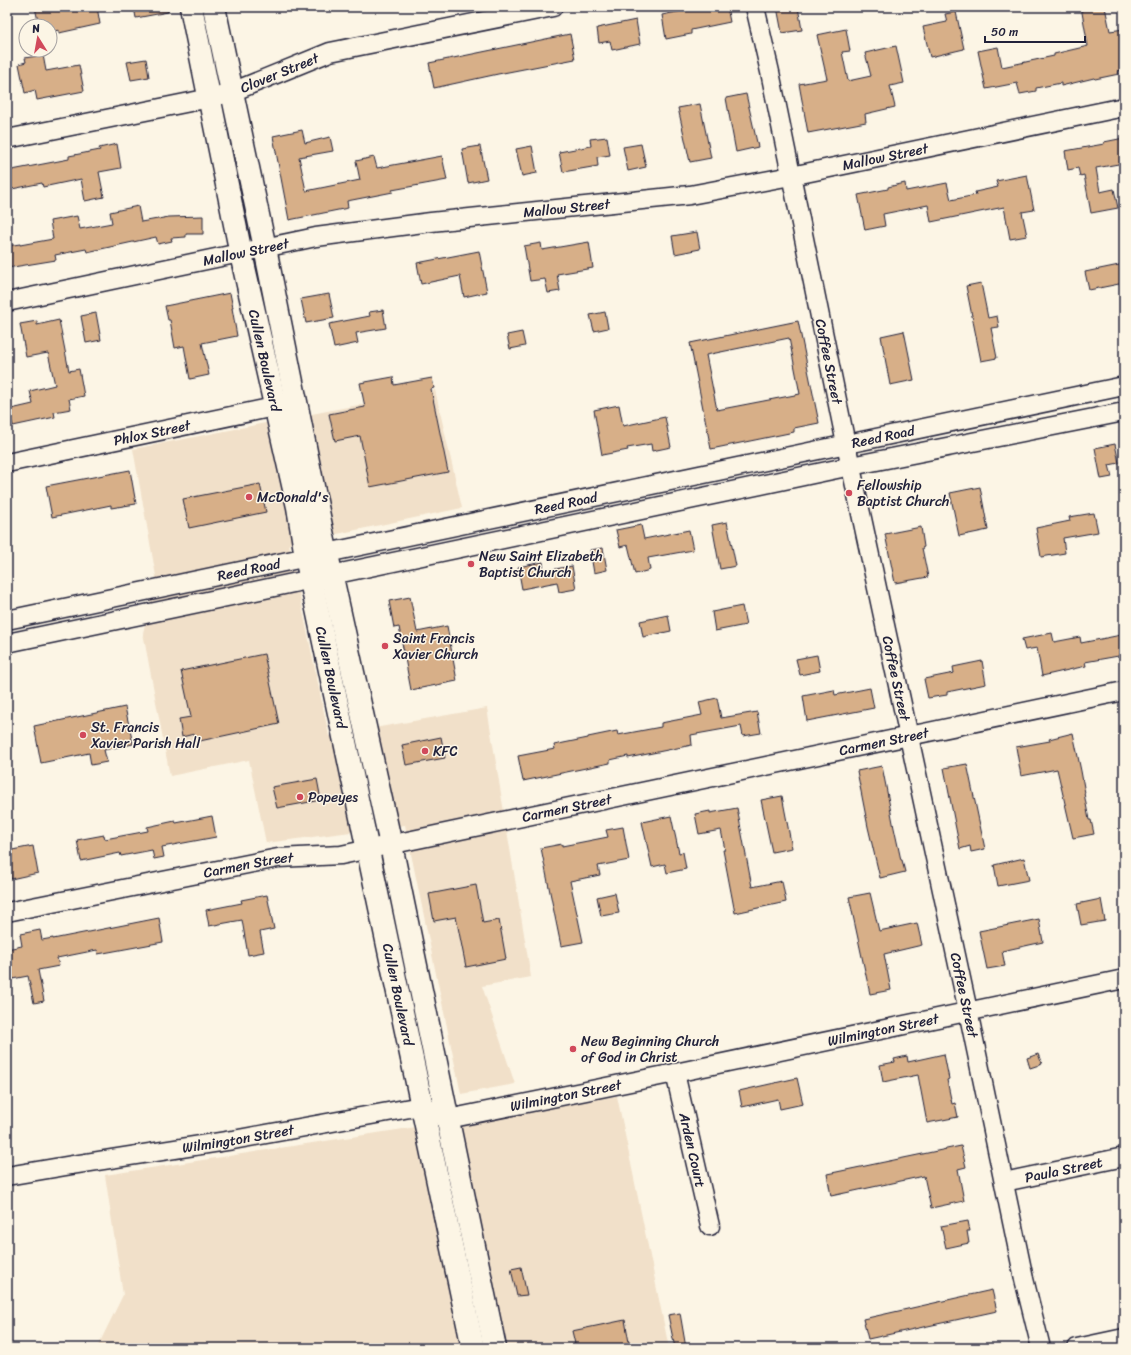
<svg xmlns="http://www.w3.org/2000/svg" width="1131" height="1355" font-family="Sriracha,sans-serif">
<rect width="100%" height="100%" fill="#fcf5e5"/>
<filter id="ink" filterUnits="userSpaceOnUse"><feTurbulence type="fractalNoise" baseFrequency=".025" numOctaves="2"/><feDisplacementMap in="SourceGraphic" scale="8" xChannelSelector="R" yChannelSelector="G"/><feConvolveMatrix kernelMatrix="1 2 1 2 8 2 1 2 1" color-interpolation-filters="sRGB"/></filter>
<g filter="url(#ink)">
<path fill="#f1e0c9" d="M435,390L462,508L289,544L329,736L487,708L531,977L482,986L515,1084L461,1094L405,825L266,843L249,760L170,776L143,633L156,576L133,449Z
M617,1096L669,1348H97L123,1295L105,1175Z"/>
<path fill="#d7af88" stroke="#22223b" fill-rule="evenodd" d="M35,7H97L100,24L59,33V30L50,32V26H39Z
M134,7H168V12L136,18Z
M702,7H727L730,22L691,30V34L666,39L662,15Z
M777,7H798L802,30L782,33Z
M1081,7H1105L1110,31L1124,29V70L1118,71L1119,74L1095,79L1094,78L1061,86V83L1036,88V91L1020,94L1017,83L986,89L978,51L998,47L1002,67L1054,56V54L1088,46Z
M956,12L964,49L930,57L923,27L947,22L945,14Z
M636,20L640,44L612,50L610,41L599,43L597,28Z
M846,29L850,51L842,52L848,81L871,76L865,53L896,46L904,83L890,86L895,107L865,114L866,122L808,133L799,84L827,79L817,35Z
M570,34L575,59L498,74L434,88L429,63Z
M43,55L46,71L79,65L84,91L37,100L35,90L25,93L19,64L26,62L25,58Z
M146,59L149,77L131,80L127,62Z
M746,94L758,147L736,152L726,98Z
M700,104L711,158L690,162L678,108Z
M302,130L305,143L330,137L333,151L299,157L306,191L360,180L356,161L374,157L377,168L442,156L447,180L392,190L393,192L347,201L348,208L289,220L273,136Z
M607,137L610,155L597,157L598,166L563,172L559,152L591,146L590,139Z
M1124,138V163L1096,168L1100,192L1114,189L1118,208L1091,213L1084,175L1080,176L1078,168L1068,170L1065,151L1104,144V142Z
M117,144L121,168L99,172L104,197L85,201L81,179L43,187L42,183L7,190V171L69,159V156L100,150L99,148Z
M641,144L646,167L628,171L623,147Z
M480,146L487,179L468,183L462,149Z
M532,146L537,173L522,176L516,149Z
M1027,175L1034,210L1022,212L1027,236L1010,239L1004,207L931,222L928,205L883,214L885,226L865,230L858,195L888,189V187L905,183L906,191L947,183L951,200L976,195L975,192L998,187L996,181Z
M138,206L141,222L169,217L203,216V234H186V237L171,238L172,241L158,244L156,237L87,252L86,249L55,255L56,260L7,268V246L20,244V245L53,239L50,221L77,216L80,229L112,223L110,212Z
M697,232L700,249L675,254L672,236Z
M589,242L593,268L557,274L560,291L548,293L545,279L530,281L524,246L541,243L542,250Z
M479,251L487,292L464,297L460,276L421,284L417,263Z
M1124,264V283L1089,290L1085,272Z
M981,283L988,318L997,316L999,327L991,328L997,358L981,361L966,286Z
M230,293L233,308H232L237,336L202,343L209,375L190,379L184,346L175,348L170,320H168L165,306Z
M329,294L334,318L306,323L301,299Z
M383,310L386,328L356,333L358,343L334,348L329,324L370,316L369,312Z
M605,312L608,328L594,331L590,315Z
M96,313L101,340L86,343L81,316Z
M59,320L69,371L79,369L84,396L69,399L71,409L54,412L55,417L13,426L12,422L7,424V410L33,404L30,391L55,385L48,353L26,357L20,324L37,321V325Z
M798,321L819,423L794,428V432L711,449L690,343ZM789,338L800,394L717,410L706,355Z
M904,331L914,380L890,385L881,336Z
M522,332L525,346L510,349L507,335Z
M393,377L394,385L432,378L434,388L431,389L448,472L370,487L360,436L335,441L329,414L365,407L360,383Z
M619,405L623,426L665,417L671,447L652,451L651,444L627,448L628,450L602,455L594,410Z
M1115,444L1119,463L1109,465L1112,477L1101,479L1095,448Z
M130,470L136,504L111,508V505L52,517L46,486Z
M260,484L266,512L189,528L183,499Z
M980,487L988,530L959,536L950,493Z
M1094,513L1098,532L1063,538L1065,553L1041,557L1036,528L1070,521L1069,517Z
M727,522L736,566L720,569L712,525Z
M641,525L644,539L689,530L693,550L648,558L650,570L635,574L628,545L620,547L616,530Z
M921,527L924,547L922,548L928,577L895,583L885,534Z
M603,548L607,570L594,573L590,550Z
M543,562L544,571L572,566L576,589L559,592L557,582L522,589L518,567Z
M410,597L417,632L447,626L457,681L411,690L399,627L394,628L389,601Z
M742,606L746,625L715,631L712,612Z
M668,615L671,631L643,637L640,621Z
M1052,633L1054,642L1080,637L1081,643L1121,635L1124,655L1085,662L1086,666L1042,676L1037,648L1025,650L1022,639Z
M264,654L279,724L195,742L194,734L182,737L179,719L191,717L181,671Z
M817,655L820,671L800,675L796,659Z
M982,661L986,684L947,692V695L928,698L924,679L954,673L953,667Z
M870,688L874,708L807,721L803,696L834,690L835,695Z
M717,698L721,718L757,712L761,733L743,736L741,726L691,735L692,745L628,758V756L610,760V763L523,781L518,756L555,749L554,745L588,738V737L617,731L618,735L661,727V723L702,715L699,702Z
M125,707L133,744L104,750L107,762L91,765L89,753L41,763L34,726Z
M1073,733L1081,771L1085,793H1084L1089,820H1091L1094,834L1073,838L1057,769L1021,776L1016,747L1050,741L1049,739Z
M441,737L445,758L406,765L402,745Z
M967,764L985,849L971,852L970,846L960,849L944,768Z
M882,766L894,828L901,860H902L905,872L880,878L868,827L857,771Z
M317,779L321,800L277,808L272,787Z
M782,796L792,848L772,852L761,800Z
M737,808L752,887L782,881L786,902L735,913L723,850H725L721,830L699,834L695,814L710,811V813Z
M212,816L216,837L162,847L164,857L154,859L152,850L121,856L120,853L81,861L77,840L104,835L105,839L148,831L147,827L175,821L176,823Z
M671,816L679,853L683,852L686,869L667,873L665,864L652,867L642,822Z
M623,827L629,860L598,866L600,875L570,881L583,942L561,946L541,848L562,844V846L608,837L606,830Z
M33,846L38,873L11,879L7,859V851Z
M1024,858L1029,880L998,886L994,865Z
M476,885L483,923L499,920L506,959L466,967L456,917L434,921L429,894Z
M615,893L619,913L601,916L597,897Z
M870,893L879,931L917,923L922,945L884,954L891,990L870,994L849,897Z
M267,895L274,929L260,932L264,952L248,955L242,920L209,926L206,910L242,903L241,900Z
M1101,899L1105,921L1081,925L1077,904Z
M159,918L163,942L98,954L97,950L57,958L59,966L38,970L44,1001L34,1003L28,976L7,980V949L22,946L20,934L40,930L42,940L53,938V939Z
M1039,919L1043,942L1002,951L1005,966L987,969L979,931Z
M944,1054L949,1079L947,1080L952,1104L955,1103L958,1117L927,1123L918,1075L883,1082L880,1065L895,1062L894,1059L907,1056L908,1062Z
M1038,1054L1042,1064L1030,1068L1027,1058Z
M797,1078L803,1104L780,1109L778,1099L742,1107L739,1091Z
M961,1146L966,1167L958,1169L964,1201L931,1208L924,1176L831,1196L827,1174Z
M968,1221L970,1231H967L969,1243L946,1248L941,1226Z
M521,1267L527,1295L517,1296L511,1269Z
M992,1290L997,1311L868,1339L863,1319Z
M680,1313L686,1348H675L668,1315Z
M625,1320L630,1348H576L572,1331Z"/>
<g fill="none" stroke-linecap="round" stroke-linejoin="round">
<g stroke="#22223b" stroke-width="21">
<g id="minor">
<path id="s1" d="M755,7L770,72L846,444L968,1011L1024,1279L1041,1348"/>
<path id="s2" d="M7,139L210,98L232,92L330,52L553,7"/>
<path id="s3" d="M7,302L316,237L431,222L690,195L791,176L1124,107"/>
<path id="s4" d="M7,463L288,404"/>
<path id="s5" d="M7,620L1124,386"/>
<path d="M7,643L851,466L1124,412"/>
<path id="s6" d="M7,912L278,858L341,855L1124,691"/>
<path id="s7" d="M675,1073L710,1226"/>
<path id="s8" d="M7,1176L72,1165L233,1140L421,1106L448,1119L675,1073L1124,979"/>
<path id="s9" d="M1004,1182L1124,1157"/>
<path d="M1077,1348L1124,1338"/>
</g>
</g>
<g stroke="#22223b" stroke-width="25">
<g id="major">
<path id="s10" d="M191,7L241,254L298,507L306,557L473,1348"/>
<path d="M214,7L265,248L324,541L391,845L495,1348"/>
</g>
</g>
<use href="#minor" stroke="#fcf5e5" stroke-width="18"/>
<use href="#major" stroke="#fcf5e5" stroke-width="22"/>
</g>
</g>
<g fill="#d1495b" stroke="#fcf5e5" stroke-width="1.5">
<circle cx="849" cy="493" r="4"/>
<circle cx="249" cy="497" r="4"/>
<circle cx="471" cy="564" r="4"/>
<circle cx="385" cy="646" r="4"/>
<circle cx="83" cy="735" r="4"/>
<circle cx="425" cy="751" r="4"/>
<circle cx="300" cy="797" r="4"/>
<circle cx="573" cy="1049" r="4"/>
</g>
<g text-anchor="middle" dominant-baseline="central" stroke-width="3" stroke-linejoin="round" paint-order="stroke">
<g font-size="14" fill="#22223b" stroke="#fcf5e5">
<text stroke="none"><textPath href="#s2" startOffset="281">Clover Street</textPath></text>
<text stroke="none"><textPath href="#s3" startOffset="891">Mallow Street</textPath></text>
<text stroke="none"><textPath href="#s3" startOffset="568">Mallow Street</textPath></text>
<text stroke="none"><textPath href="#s3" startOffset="244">Mallow Street</textPath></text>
<text stroke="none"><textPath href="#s10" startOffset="361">Cullen Boulevard</textPath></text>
<text stroke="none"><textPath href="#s1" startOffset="362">Coffee Street</textPath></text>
<text stroke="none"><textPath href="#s4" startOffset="148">Phlox Street</textPath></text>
<text stroke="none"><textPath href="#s5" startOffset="895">Reed Road</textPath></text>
<text stroke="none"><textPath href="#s5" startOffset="571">Reed Road</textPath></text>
<text stroke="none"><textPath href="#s5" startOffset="247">Reed Road</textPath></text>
<text stroke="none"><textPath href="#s10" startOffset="685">Cullen Boulevard</textPath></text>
<text stroke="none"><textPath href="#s1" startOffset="686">Coffee Street</textPath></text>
<text stroke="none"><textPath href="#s6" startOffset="894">Carmen Street</textPath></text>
<text stroke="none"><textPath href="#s6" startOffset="570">Carmen Street</textPath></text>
<text stroke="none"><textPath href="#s6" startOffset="246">Carmen Street</textPath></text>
<text stroke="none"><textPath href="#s10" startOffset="1009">Cullen Boulevard</textPath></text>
<text stroke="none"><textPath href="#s1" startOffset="1010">Coffee Street</textPath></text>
<text stroke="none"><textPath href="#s8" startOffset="894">Wilmington Street</textPath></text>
<text stroke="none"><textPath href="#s8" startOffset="570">Wilmington Street</textPath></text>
<text stroke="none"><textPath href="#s8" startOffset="234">Wilmington Street</textPath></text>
<text stroke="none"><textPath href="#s7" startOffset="79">Arden Court</textPath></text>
<text stroke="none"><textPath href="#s9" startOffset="61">Paula Street</textPath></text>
</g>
<g font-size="14" fill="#22223b" stroke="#fcf5e5" text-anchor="start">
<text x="857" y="485">Fellowship<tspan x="857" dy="16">Baptist Church</tspan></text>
<text x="257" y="497">McDonald's</text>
<text x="479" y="556">New Saint Elizabeth<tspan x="479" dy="16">Baptist Church</tspan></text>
<text x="393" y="638">Saint Francis<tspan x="393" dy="16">Xavier Church</tspan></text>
<text x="91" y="727">St. Francis<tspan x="91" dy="16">Xavier Parish Hall</tspan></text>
<text x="433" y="751">KFC</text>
<text x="308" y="797">Popeyes</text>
<text x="581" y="1041">New Beginning Church<tspan x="581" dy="16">of God in Christ</tspan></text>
</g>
</g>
<rect width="1131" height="1355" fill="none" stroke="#fcf5e5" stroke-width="24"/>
<rect x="12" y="12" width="1107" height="1331" fill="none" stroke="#22223b" stroke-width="1.5" filter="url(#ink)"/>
<g transform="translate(38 38) rotate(349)"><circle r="19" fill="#fcf5e5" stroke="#a5a1a1"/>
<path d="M0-3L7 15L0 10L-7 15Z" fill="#d1495b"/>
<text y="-6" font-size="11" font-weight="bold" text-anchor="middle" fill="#22223b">N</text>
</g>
<path d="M985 36v6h100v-6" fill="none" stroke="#22223b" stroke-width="2"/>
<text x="991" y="36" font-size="12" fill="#22223b" stroke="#fcf5e5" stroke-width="3" paint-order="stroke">50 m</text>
</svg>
